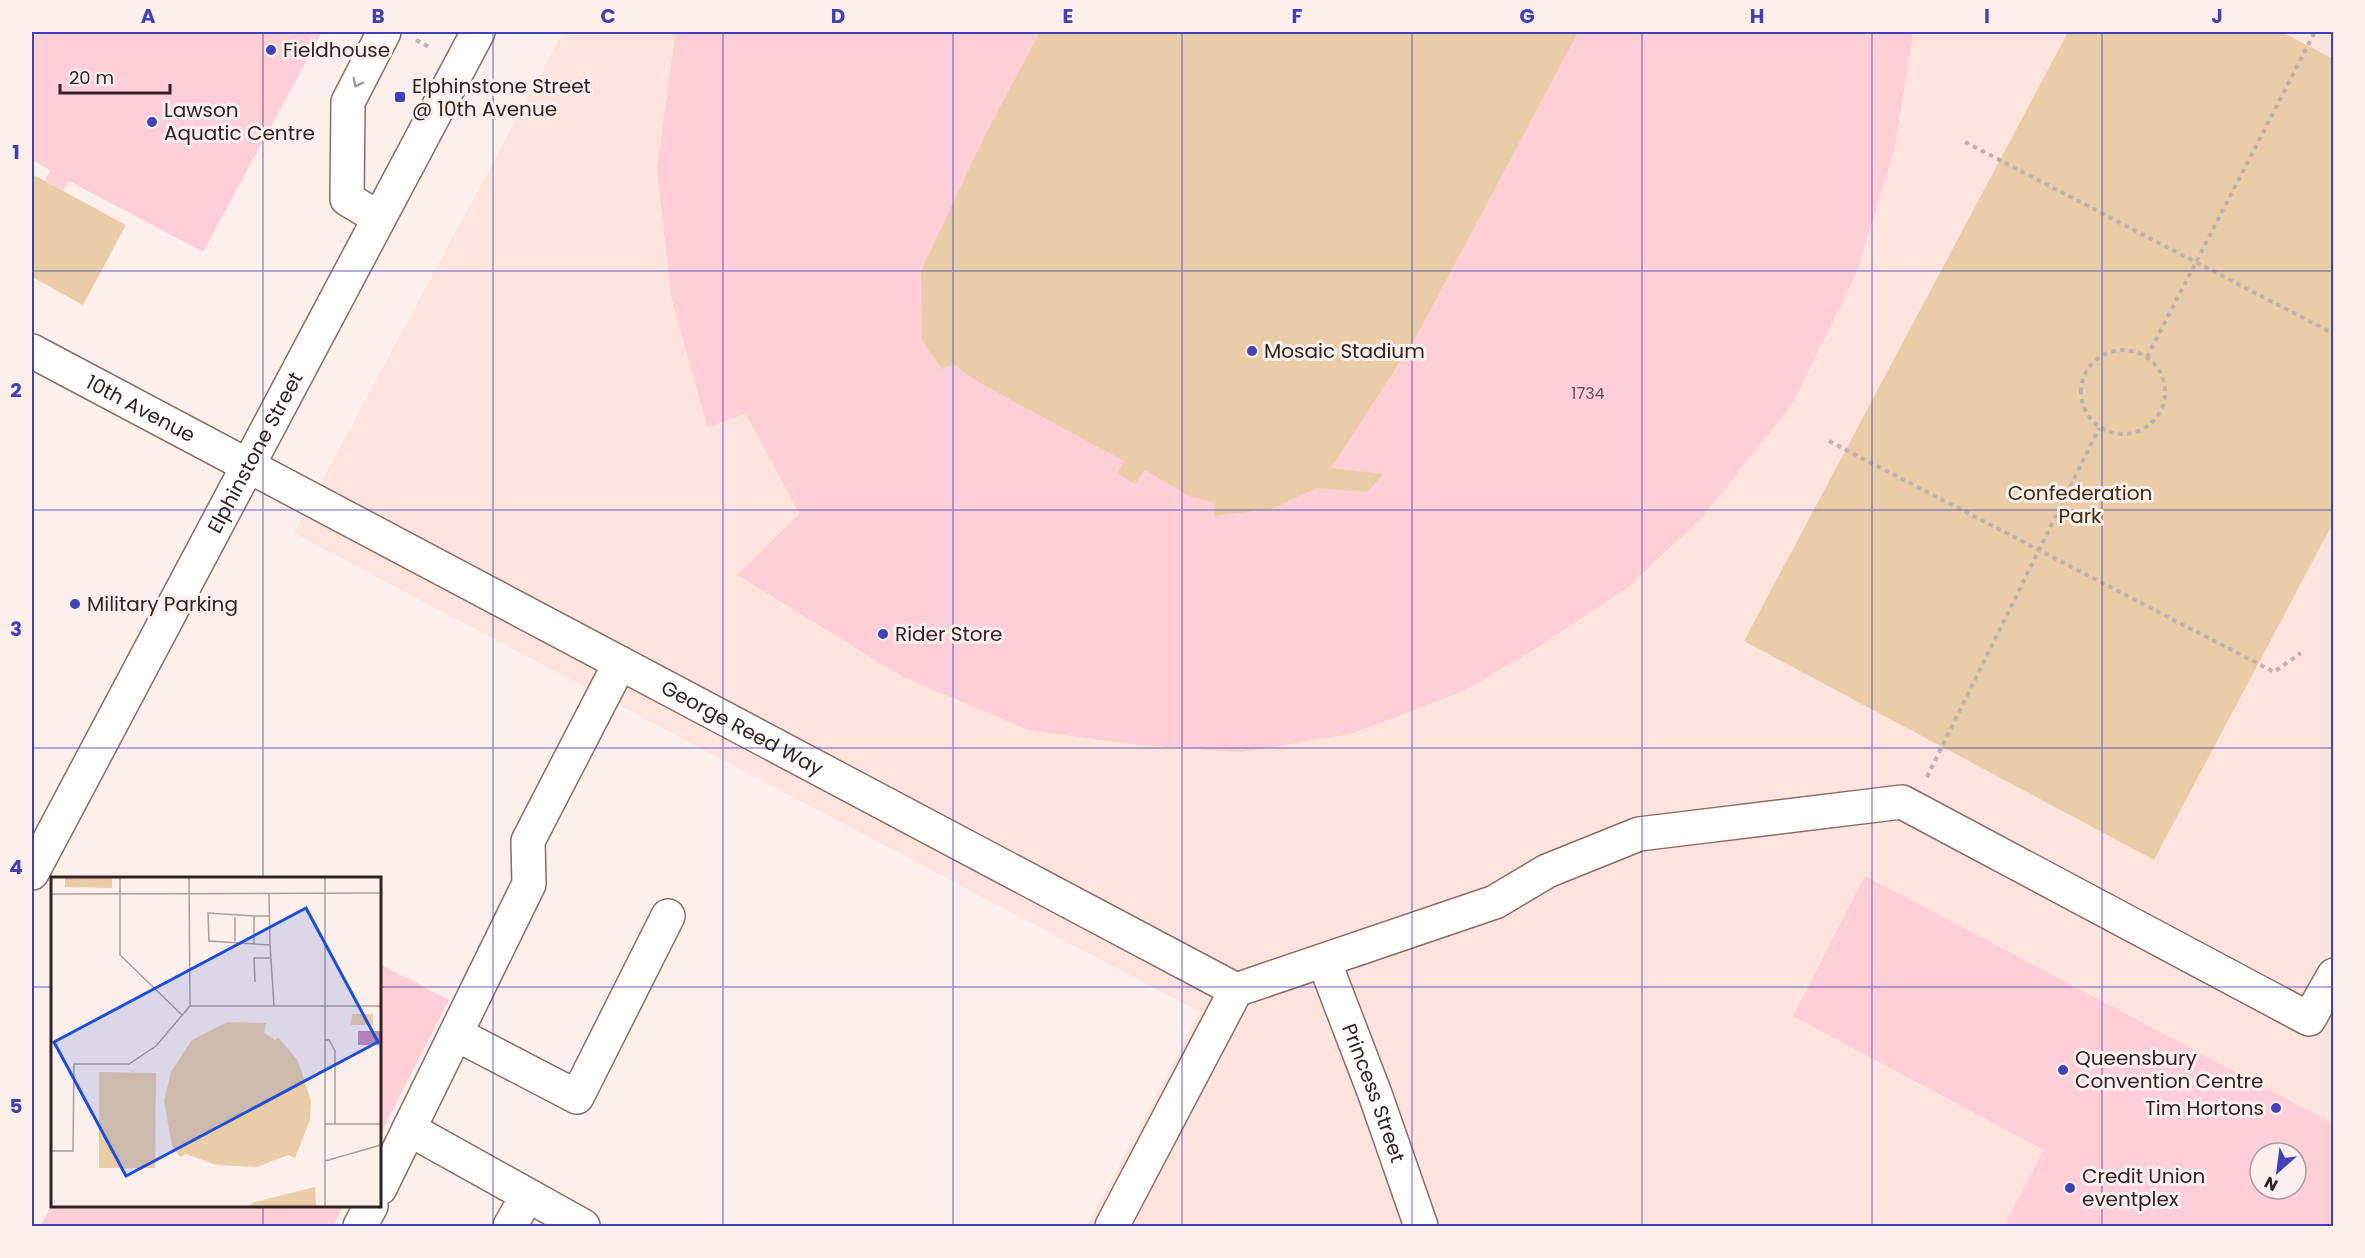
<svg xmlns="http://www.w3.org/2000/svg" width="2365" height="1258" font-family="Poppins,sans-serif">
<rect width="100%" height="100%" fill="#fdefec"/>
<path fill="#fee3de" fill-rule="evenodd" d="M563,32H2333V1226H1087L1200,1012L294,533ZM2260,1153H2296V1189H2260Z"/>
<path fill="#eacda6" d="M676,32H1911L1912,38L1894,150L1704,515L1629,586L1544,643L1465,690L1352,733L1241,752L1134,744L1029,730L902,676L738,575L800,514L746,413L708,427L672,299L657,169Z
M2068,32H2282L2333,59V523L2154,860L1744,641Z
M32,174L126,225L83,305L32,277Z"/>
<path fill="#ffced7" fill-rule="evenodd" d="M32,32H322L203,252L69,181L63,191L45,181L50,170L32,160Z
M676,32H1040L985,135L921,271L922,341L942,369L953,364L980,383L1124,461L1117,473L1135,484L1145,470L1191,497L1215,503L1214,516L1272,509L1316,488L1368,492L1383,474L1331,468L1416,337L1578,32H1911L1912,38L1894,150L1856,274L1792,404L1704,515L1629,586L1544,643L1465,690L1352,733L1241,752L1134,744L1029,730L902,676L738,575L800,514L746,413L708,427L672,299L657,169Z
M1865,876L2334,1124V1226H2004L2044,1150L1793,1016ZM2260,1153H2296V1189H2260Z
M380,964L449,1000L380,1135Z
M51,1206H343L333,1226H40Z"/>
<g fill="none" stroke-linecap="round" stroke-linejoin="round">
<g stroke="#8b6c67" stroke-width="36">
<g id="minor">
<path d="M379,218L347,199L348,102L384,32"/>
<path id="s1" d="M32,351L1236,990"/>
<path id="s2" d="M32,873L478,32"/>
<path id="s3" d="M1324,961L1375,1094L1421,1226"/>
<path d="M456,1034L577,1097L668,916"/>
<path d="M409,1129L529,884L528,841L620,663"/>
<path d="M380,1188L409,1129L583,1226"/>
<path d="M360,1226L371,1206"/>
<path d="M510,1226L527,1196"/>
<path d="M1112,1226L1236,990L1495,902L1547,871L1639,834L1902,802L2309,1019L2334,975"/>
</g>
</g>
<path stroke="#bfb1af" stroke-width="4" stroke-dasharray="4.5 4.5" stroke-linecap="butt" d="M416,40L431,48
M1965,142L2334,334
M2081 392a42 42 0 1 1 84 0a42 42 0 1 1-84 0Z
M2147,357L2315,32
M1829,441L2274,672L2301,653
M1927,777L2099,428"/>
<use href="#minor" stroke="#fff" stroke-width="33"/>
</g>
<defs><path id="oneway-chevron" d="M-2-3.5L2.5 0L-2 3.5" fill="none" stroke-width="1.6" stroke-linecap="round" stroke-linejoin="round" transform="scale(1.5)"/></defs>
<use stroke="#a29c9b" href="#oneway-chevron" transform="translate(357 83) rotate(117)"/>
<path fill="none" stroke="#3f42b7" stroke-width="1.5" stroke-opacity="0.55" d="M263,32V878M493,32V1226M723,32V1226M953,32V1226M1182,32V1226M1412,32V1226M1642,32V1226M1872,32V1226M2102,32V1226M32,271H2334M32,510H2334M32,748H2334M32,987H52M380,987H2334M263,1206V1226"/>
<g fill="#3f42b7" stroke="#fdefec" stroke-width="2">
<circle cx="271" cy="50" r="6"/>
<rect x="394" y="91" width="12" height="12" rx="3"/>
<circle cx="152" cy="122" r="6"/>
<circle cx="1252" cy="351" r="6"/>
<circle cx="75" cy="604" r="6"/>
<circle cx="883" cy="634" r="6"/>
<circle cx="2063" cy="1070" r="6"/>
<circle cx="2276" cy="1108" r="6"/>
<circle cx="2070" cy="1188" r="6"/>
</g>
<g text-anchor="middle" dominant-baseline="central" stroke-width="6" stroke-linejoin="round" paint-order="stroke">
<g font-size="16" fill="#644e4e">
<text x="1588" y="393">1734</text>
</g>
<g font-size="20" fill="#302321" stroke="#fdefec" text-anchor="start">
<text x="283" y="50">Fieldhouse</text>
<text x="412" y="86">Elphinstone Street<tspan x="412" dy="23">@ 10th Avenue</tspan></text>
<text x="164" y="110">Lawson<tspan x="164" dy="23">Aquatic Centre</tspan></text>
<text x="1264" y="351">Mosaic Stadium</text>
<text x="87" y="604">Military Parking</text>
<text x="895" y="634">Rider Store</text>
<text x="2075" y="1058">Queensbury<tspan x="2075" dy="23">Convention Centre</tspan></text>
<text x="2264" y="1108" text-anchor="end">Tim Hortons</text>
<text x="2082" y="1176">Credit Union<tspan x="2082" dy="23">eventplex</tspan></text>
</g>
<g font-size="20" fill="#302321" stroke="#fdefec">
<text stroke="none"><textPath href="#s1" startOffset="123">10th Avenue</textPath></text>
<text stroke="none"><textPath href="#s2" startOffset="476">Elphinstone Street</textPath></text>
<text stroke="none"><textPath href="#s1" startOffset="804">George Reed Way</textPath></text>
<text stroke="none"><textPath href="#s3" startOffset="141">Princess Street</textPath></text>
</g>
<g font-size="20" fill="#3e2b10" stroke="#fdefec">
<text x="2080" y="493">Confederation<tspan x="2080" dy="23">Park</tspan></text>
</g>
</g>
<g transform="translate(51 877)">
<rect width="330" height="330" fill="#fdefec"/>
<path d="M14,0H61V11L14,10ZM301,137H322V148H300ZM176,145L215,146L213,156L224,163L227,160L247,184L260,224L259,243L244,281L237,278L206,290L165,288L135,277L129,280L121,269L113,224L120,195L141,163ZM48,195L105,196L104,291H48ZM264,310L265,330H196L204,325Z" fill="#eacda6"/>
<path d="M307,154H330V168H307Z" fill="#cd8cb3"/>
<path fill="none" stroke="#ab9d9b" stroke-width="1.5" d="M69,0V78L131,138M274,0V330M0,17L330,16M203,39L157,36L158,64L219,68L218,17M184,40V64M203,67V39H218M219,68L223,129M204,105L203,81H220M139,129H330M274,163H278L284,174V247M274,247H330M0,274H22L23,187H78L105,169L139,129L138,0M274,284L330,268"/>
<path fill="#1d4ed8" fill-opacity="0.15" stroke="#1d4ed8" stroke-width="3" d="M255,31L327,165L75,299L3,165Z"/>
<rect width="330" height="330" fill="none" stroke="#302321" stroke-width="3"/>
</g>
<rect width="2365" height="1258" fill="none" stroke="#fdefec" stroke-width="66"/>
<g transform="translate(2278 1171) rotate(208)"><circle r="28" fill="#fdefec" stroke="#ab9d9b" stroke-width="1.5"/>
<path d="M0-4.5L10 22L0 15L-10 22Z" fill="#3f42b7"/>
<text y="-9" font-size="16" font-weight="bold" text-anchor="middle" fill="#302321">N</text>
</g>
<path d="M60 84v9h110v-9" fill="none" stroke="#302321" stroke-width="3"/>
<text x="69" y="84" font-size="18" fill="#302321" stroke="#fdefec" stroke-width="4.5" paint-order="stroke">20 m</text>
<rect x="33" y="33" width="2299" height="1192" fill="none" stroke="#3f42b7" stroke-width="2"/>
<g font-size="20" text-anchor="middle" font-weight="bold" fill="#3f42b7">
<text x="148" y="23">A</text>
<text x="378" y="23">B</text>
<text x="608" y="23">C</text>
<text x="838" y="23">D</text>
<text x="1068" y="23">E</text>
<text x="1297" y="23">F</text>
<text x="1527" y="23">G</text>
<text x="1757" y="23">H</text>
<text x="1987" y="23">I</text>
<text x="2217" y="23">J</text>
<text x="16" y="159">1</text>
<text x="16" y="397">2</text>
<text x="16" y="636">3</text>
<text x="16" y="874">4</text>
<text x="16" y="1113">5</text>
</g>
</svg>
